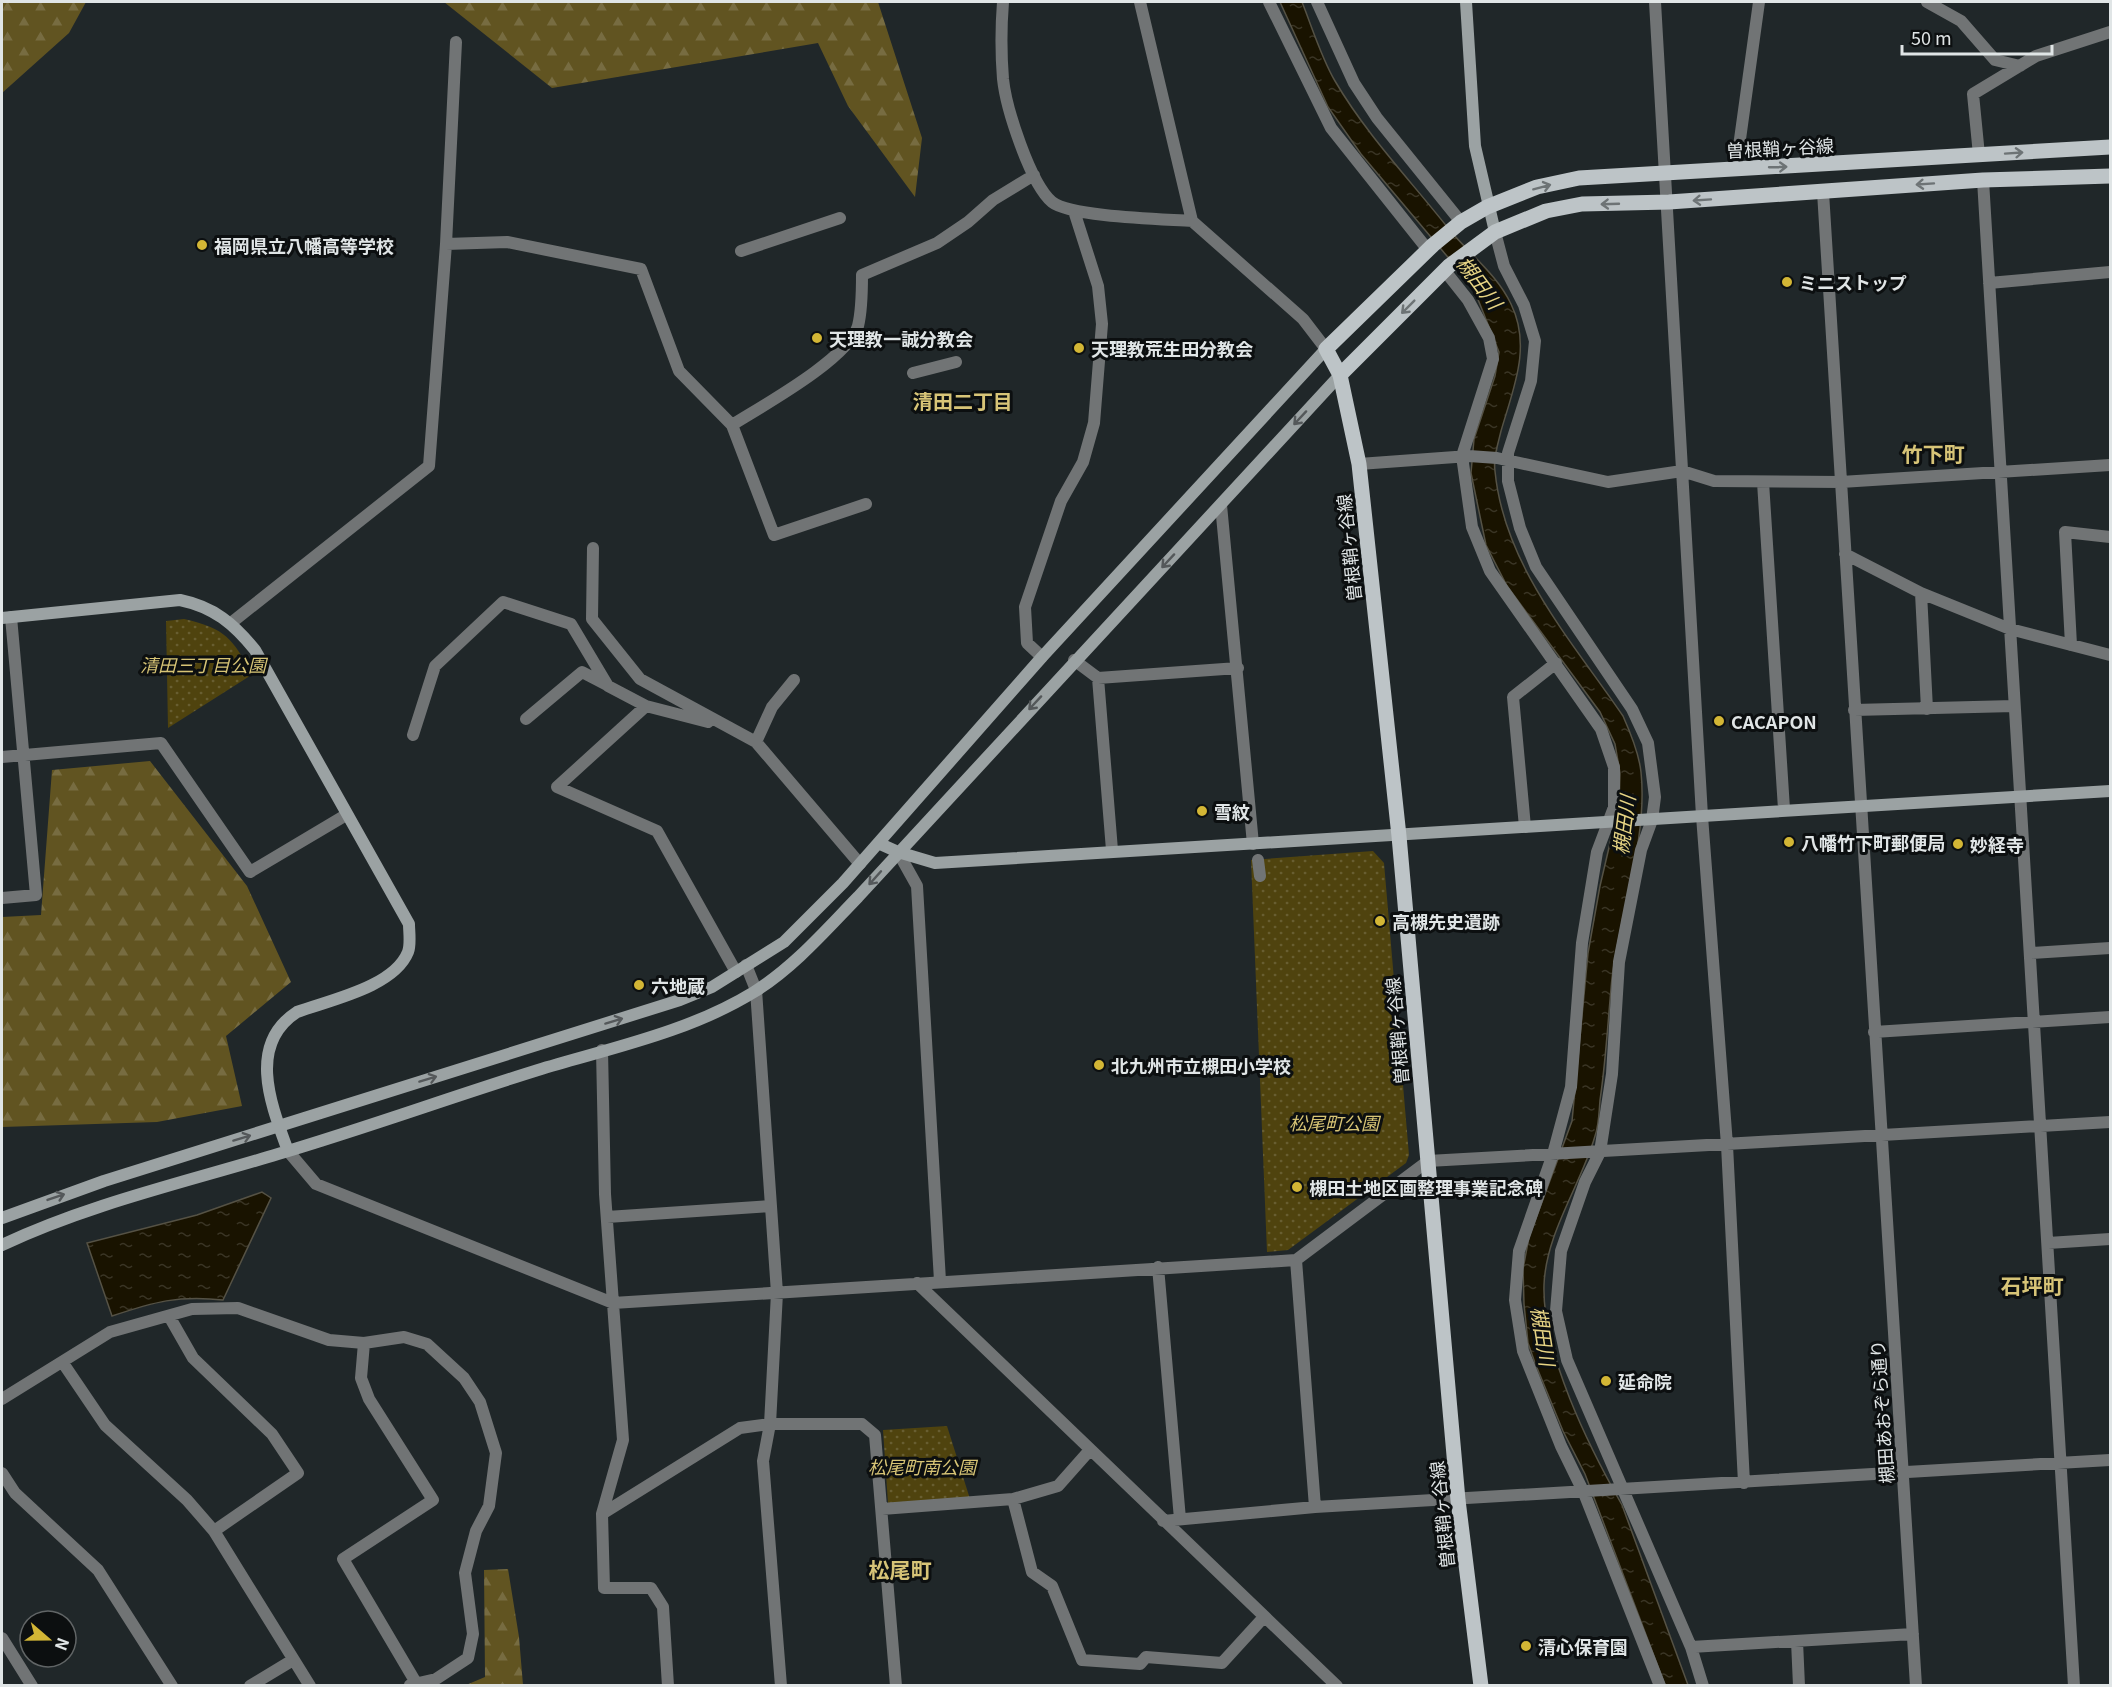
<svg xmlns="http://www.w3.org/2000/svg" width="2112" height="1687" font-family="Georgia,'Noto Sans JP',serif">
<defs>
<pattern id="forest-firs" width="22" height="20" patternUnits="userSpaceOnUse" patternTransform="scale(1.5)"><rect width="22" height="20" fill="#615421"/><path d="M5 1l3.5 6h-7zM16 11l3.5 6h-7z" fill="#776c41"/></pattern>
<pattern id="park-dots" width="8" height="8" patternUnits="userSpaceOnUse" patternTransform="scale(1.5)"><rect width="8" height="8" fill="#4f430e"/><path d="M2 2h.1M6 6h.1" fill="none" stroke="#685e31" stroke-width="1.8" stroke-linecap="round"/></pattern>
<pattern id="water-ripples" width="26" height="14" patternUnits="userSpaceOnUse" patternTransform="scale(1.5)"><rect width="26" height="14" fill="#191300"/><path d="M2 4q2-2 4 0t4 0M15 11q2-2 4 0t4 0" fill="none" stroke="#3a3525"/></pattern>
</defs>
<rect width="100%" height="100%" fill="#202729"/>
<path fill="url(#forest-firs)" d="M2,2H86L69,33L2,93Z
M444,2H878L922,138L915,197L848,106L818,43L552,88Z
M150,761L247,886L291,982L226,1036L242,1106L157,1122L2,1127V917L41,915L52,770Z
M508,1569L519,1637L523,1685H466L485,1677L484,1570Z"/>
<path fill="url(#park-dots)" d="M184,619C227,629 231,638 253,674L168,728L166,621Z
M1373,851L1384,863L1409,1155L1406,1163L1288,1250L1267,1252L1251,860Z
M947,1426L970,1499L888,1503L883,1430Z"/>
<path fill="url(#water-ripples)" stroke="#555245" stroke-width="1.5" d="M1280,2H1302C1312,27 1321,57 1335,81C1366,134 1410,180 1448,228C1469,254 1497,274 1511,304C1532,347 1513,389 1501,431C1498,444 1493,458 1495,471C1504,566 1572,641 1623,716C1631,734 1639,753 1641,772C1648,839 1620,912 1612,978C1608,1019 1606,1060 1600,1100C1599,1112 1599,1125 1595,1136C1581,1185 1546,1232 1544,1285C1542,1353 1589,1447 1622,1505L1688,1685H1665L1585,1474L1563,1431L1535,1363L1528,1343L1524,1304L1523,1269L1529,1237L1572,1121L1588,953L1600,886L1619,805L1620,773L1615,744L1600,712L1507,586L1486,545L1471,473L1474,439L1495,376L1499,352L1473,287L1361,154L1328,107Z
M262,1192L271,1198L223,1300C178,1295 154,1302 112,1316L87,1243L197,1215Z"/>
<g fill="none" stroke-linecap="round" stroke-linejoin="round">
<path stroke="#717475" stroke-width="12" d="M1003,2C1001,27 1001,54 1003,79C1006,108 1030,183 1052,202C1071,217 1163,219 1192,221
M1140,2L1192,221L1303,319L1326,349
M1269,2L1331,128L1428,250
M1317,2L1354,83L1377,118L1461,222
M1655,2L1702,816L1727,1145L1744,1483
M1927,2L1961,21L1995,60L2020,66
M1979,155L1973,94L2036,56L2110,32
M1736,168L1759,2
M1983,180L2074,1686
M1823,192L1916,1686
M1495,232L1504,266L1524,305L1535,341L1531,381L1508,453V481L1520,528L1536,567L1632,709L1648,743L1655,797L1652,820L1641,850L1619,962L1612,1074L1600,1152L1585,1182L1561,1251L1556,1311L1567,1360L1691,1647L1703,1686
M446,244L456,42
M741,251L840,218
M1445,271L1468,300L1489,338L1493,359L1462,456L1472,527L1490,571L1601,729L1614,767V807L1597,852L1582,943L1571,1087L1553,1154L1519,1251L1515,1300L1523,1351L1561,1446L1584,1493L1660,1686
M1989,283L2110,272
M913,373L956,362
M732,425C762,406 848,359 858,326C862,310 862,291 862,275L937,243L968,222L993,200L1034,175
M1359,464L1469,456L1497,458L1608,482L1682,471L1714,481L1841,482L2110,465
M1763,482L1784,809
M1221,505L1253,844
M593,548L592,619L640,679L756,742L860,864
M1845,554L1921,593L2010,629L2110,655
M1921,593L1927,709
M231,623L429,466L446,244L507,242L641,269L679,371L732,425L774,535L866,504
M2071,645L2065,532L2110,537
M1042,657L1027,643L1025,607L1061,501L1083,462L1094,423L1102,324L1098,286L1074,211
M1074,660L1098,678L1112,850
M1098,678L1238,668
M646,706L557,787L657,831L736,972
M1854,710L2014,706
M526,719L582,672L607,685
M413,735L435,666L503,602L571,624L608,686L646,706L708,722
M756,742L772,707L794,680
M2,757L161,743L250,872L346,815
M1525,827L1513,697L1556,663
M898,852L917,886L940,1281
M1258,860L1260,876
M2,898L36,895L11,617
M2031,953L2110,948
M746,965L756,990L777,1293L770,1424L763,1461L781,1686
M1874,1032L2110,1017
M602,1050L605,1194L623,1440L602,1514L604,1588H651L663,1607L668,1686
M288,1151L316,1184L613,1303L1296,1260L1428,1161L2110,1122
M607,1217L771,1206
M2048,1243L2110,1239
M1296,1260L1315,1507
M1158,1267L1180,1519
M917,1283L1337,1686
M169,1316L193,1358L272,1434L298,1473L214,1531
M364,1343L404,1337L427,1344L464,1378L480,1402L496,1453L489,1506L476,1531L465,1573L473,1634L468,1658L436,1679L410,1685
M63,1363L105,1425L187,1500L214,1531L310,1686
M2,1399L110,1332L192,1309L238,1308L329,1340L364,1343L361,1378L369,1399L433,1500L343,1559L415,1681
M2,1473L15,1493L98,1570L172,1686
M1013,1499L1032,1572L1052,1586L1082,1660L1140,1664L1146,1657L1222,1663L1264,1617
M882,1509L1013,1499L1058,1486L1089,1451
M602,1514L740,1428L770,1424H862L875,1435L896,1686
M1163,1521L1315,1507L2110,1460
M2,1638L32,1686
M1797,1641L1799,1686
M1691,1647L1913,1634
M250,1686L293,1660"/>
<path stroke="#9ba2a3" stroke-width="12" d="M1466,2L1475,146L1495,232
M2,618L180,600C214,607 234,624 255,650L409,924C409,932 411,944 408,952C394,987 330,1000 297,1012C246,1045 272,1107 288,1151
M878,843L898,852L935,863L2110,791
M2,1218L104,1181L680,1000L712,987L784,942L843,883L1042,657L1326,349
M2,1245C89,1204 186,1182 278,1154C366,1128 451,1097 538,1070C611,1048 689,1032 754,992C794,967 825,931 858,897L1340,375"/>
<path stroke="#bdc4c7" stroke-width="15" d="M1340,375L1449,266L1495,232L1546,211L1582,204L1669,202L1983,180L2110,176
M1481,1686L1458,1500L1399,836L1359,464L1340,375L1326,349L1433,245L1461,222L1487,207L1537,187L1579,178L2110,147"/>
</g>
<defs><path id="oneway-shaft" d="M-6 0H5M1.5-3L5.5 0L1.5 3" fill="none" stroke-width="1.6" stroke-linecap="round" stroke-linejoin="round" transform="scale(1.5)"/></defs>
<g stroke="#6d7375">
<use href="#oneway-shaft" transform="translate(2014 153) rotate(-4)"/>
<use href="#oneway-shaft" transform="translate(1778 167) rotate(-2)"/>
<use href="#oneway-shaft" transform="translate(1925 184) rotate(176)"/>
<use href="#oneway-shaft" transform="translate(1542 187) rotate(-15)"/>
<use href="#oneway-shaft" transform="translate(1702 200) rotate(176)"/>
<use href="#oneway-shaft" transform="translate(1610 204) rotate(178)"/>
<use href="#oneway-shaft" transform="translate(1408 307) rotate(135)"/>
</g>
<g stroke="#54585a">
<use href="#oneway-shaft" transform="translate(1300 418) rotate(133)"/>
<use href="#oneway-shaft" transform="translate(1168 561) rotate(133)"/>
<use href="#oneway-shaft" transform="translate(1035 703) rotate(133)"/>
<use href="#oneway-shaft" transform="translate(875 878) rotate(132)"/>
<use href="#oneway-shaft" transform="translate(614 1021) rotate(-17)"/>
<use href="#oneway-shaft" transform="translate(428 1079) rotate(-17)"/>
<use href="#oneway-shaft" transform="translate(242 1138) rotate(-17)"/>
<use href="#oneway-shaft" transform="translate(56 1197) rotate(-19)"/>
</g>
<g fill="#d3b635" stroke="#0c0f10" stroke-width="2">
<circle cx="202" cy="245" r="6"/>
<circle cx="1787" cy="282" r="6"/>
<circle cx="817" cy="338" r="6"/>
<circle cx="1079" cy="348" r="6"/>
<circle cx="1719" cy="721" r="6"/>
<circle cx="1202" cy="811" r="6"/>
<circle cx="1789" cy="842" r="6"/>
<circle cx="1958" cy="844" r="6"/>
<circle cx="1380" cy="921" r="6"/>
<circle cx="639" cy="985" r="6"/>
<circle cx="1099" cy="1065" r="6"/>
<circle cx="1297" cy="1187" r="6"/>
<circle cx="1606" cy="1381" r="6"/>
<circle cx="1526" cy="1646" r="6"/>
</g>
<g text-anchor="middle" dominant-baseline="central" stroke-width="6" stroke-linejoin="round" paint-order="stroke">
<g font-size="18" fill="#e0e5e6" stroke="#0c0f10">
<text transform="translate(1780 147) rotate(-3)">曽根鞘ヶ谷線</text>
<text transform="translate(1348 548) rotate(-96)">曽根鞘ヶ谷線</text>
<text transform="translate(1396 1031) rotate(-95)">曽根鞘ヶ谷線</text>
<text transform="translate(1881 1412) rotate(-94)">槻田あおぞら通り</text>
<text transform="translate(1441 1515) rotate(-96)">曽根鞘ヶ谷線</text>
</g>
<g font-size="18" font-weight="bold" fill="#e0e5e6" stroke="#0c0f10" text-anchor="start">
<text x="214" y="245">福岡県立八幡高等学校</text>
<text x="1799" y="282">ミニストップ</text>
<text x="829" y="338">天理教一誠分教会</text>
<text x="1091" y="348">天理教荒生田分教会</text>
<text x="1731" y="721">CACAPON</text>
<text x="1214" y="811">雪紋</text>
<text x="1801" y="842">八幡竹下町郵便局</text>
<text x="1970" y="844">妙経寺</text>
<text x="1392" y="921">高槻先史遺跡</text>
<text x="651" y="985">六地蔵</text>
<text x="1111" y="1065">北九州市立槻田小学校</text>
<text x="1309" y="1187">槻田土地区画整理事業記念碑</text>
<text x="1618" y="1381">延命院</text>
<text x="1538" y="1646">清心保育園</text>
</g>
<g font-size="18" font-style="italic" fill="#d7c475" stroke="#0c0f10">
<text x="203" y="664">清田三丁目公園</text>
<text x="1334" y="1122">松尾町公園</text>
<text x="922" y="1466">松尾町南公園</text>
</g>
<g font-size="20" font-style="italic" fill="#e7d484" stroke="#0c0f10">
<text transform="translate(1480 282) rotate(53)">槻田川</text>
<text transform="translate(1623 825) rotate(-83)">槻田川</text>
<text transform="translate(1544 1336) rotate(81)">槻田川</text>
</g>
<g font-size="20" font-weight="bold" fill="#d7c477" stroke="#0c0f10">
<text x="963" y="400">清田二丁目</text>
</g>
<g font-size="21" font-weight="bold" fill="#d7c477" stroke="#0c0f10">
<text x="1933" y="453">竹下町</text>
<text x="2032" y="1285">石坪町</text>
<text x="900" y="1569">松尾町</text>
</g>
</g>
<rect width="2112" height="1687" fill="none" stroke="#e0e5e6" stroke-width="6"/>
<g transform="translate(48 1639) rotate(110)"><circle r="28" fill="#0c0f10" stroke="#616566" stroke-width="1.5"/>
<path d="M0-4.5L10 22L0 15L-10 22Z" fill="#d3b635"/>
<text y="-9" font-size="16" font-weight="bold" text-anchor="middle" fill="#e0e5e6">N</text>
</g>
<path d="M1902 45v9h150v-9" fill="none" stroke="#e0e5e6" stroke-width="3"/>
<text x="1911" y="45" font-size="18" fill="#e0e5e6" stroke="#0c0f10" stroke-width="4.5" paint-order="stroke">50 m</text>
</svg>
